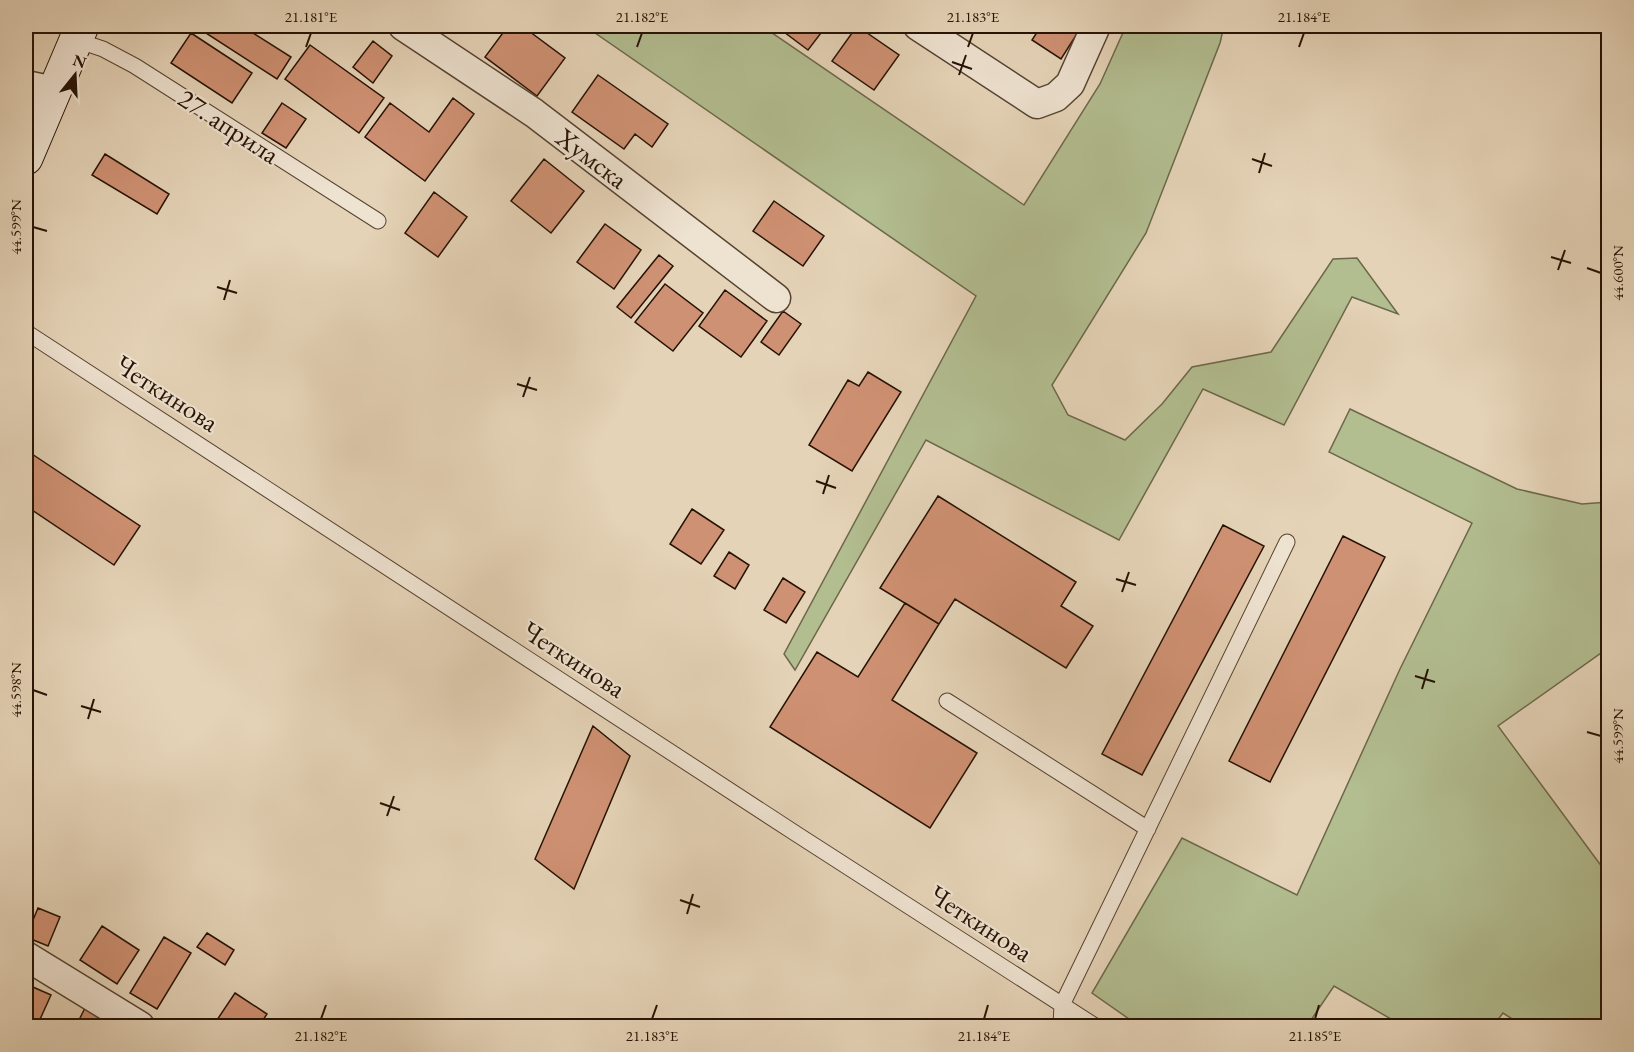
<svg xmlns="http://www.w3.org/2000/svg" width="1634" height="1052" font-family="'EB Garamond',serif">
<rect width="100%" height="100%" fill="#e5d3b7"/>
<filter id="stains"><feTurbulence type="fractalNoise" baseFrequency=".00333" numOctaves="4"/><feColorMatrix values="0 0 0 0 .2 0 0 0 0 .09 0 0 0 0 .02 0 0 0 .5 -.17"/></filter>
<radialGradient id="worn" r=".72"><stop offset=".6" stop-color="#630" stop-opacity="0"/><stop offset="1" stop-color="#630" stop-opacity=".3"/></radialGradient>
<path fill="#b2bd90" stroke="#6c684a" stroke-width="1.5" d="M585,26H762L1024,205L1100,84L1126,26H1224L1220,43L1146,233L1052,385L1068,415L1125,440L1162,404L1192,367L1271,352L1333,259L1357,258L1398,314L1352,297L1284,425L1203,389L1119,540L926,440L795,670L784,654L976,296Z
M1350,409L1517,489L1582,504L1608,502V648L1498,726L1608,875V1026H1523L1503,1013L1493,1026H1403L1334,986L1307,1026H1139L1092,993L1182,838L1297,895L1400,669L1472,523L1329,452Z"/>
<path fill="#cf9173" stroke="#261204" stroke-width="1.5" d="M195,26H242L291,57L277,79Z
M508,26H522L565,58L537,96L485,57Z
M776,26H811L821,33L808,50Z
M857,26L899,55L874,90L832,61Z
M1041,26H1082L1061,59L1032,40Z
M191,33L252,73L232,103L171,63Z
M373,41L392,56L373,83L353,67Z
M310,45L384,98L359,133L285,79Z
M598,75L668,124L652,147L635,134L624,149L572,112Z
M453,98L474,114L425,181L365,137L390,103L429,132Z
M282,103L306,119L286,148L262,133Z
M105,154L169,194L157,214L92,175Z
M544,159L584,191L551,233L511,201Z
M434,192L467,217L438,257L405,233Z
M774,201L824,236L803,266L753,231Z
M605,224L641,250L614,289L577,262Z
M659,255L673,266L631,318L617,307Z
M665,284L703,313L673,351L635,322Z
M725,290L767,321L741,357L699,326Z
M783,311L801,324L779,355L761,342Z
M868,372L901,392L852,471L809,445L848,380L859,386Z
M26,450L140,526L114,565L26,506Z
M938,496L1076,582L1061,606L1093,626L1066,668L955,599L939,624L880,588Z
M692,509L724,530L701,564L670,544Z
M1223,525L1264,546L1142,775L1102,754Z
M1343,536L1385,557L1270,782L1229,761Z
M729,552L749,565L735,589L714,576Z
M783,578L805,592L786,623L764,610Z
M905,603L939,624L892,700L977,753L930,828L770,727L817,652L858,677Z
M593,726L630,756L574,889L535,859Z
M38,908L60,917L48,946L26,937Z
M102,926L139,950L117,984L80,960Z
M207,933L234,950L225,965L197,947Z
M164,937L191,953L157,1009L130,993Z
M26,984L51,995L37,1026H26Z
M235,993L267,1014L259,1026H220L215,1023Z
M85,1008L110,1020L107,1026H76Z"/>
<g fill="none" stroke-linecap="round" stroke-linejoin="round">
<g stroke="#564231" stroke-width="17">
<path id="service" d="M76,40L103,49L135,66L378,221
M26,332L798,835L1095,1026
M947,701L1148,829
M1061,1026L1062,1005L1287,542"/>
</g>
<g stroke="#564231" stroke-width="31">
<path id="minor" d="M403,26L534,113L776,298
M918,26L1037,104L1056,97L1070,84L1096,26
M26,85L54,91
M26,956L140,1026"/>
</g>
<g stroke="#261204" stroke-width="35">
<path id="secondary" d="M26,158L82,26"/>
</g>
<use href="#service" stroke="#eee2d0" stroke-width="15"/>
<use href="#minor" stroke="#eee2d0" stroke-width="28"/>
<use href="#secondary" stroke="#eee2d0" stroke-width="33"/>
</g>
<path fill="none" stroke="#261204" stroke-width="2" d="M306,47L311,33M637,47L642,33M968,47L973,33M1299,47L1304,33M952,62L972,69M959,75L966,55M1252,159L1272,166M1259,173L1265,153M33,227L47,231M1551,257L1571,263M1587,268L1601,273M1558,270L1565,250M217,287L237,293M224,300L230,280M517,384L537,390M523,397L530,377M816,481L836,488M823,494L829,475M1116,579L1136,585M1122,592L1129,572M1415,676L1435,682M1422,689L1428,669M33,690L47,695M81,706L101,712M88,719L94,699M1587,732L1601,736M380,803L400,810M387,816L394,796M680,900L700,907M687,914L693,894M321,1019L326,1005M652,1019L657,1005M984,1019L988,1005M1315,1019L1319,1005"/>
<g text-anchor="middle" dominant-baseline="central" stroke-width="4.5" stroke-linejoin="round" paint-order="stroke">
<g font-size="27" fill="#261204" stroke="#eee2d0">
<text transform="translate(229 126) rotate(33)">27. априла</text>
<text transform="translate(592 158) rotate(37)">Хумска</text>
<text transform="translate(167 393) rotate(33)">Четкинова</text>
<text transform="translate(574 659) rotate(33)">Четкинова</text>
<text transform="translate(981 923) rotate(33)">Четкинова</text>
</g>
</g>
<rect width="1634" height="1052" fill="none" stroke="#e5d3b7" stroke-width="66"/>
<g transform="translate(75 75) rotate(18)" stroke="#eee2d0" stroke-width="4.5" paint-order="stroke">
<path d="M0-4.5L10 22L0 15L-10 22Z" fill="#261204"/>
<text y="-9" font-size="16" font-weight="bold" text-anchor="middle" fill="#261204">N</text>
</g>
<rect x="33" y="33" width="1568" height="986" fill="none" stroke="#261204" stroke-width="2"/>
<g font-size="15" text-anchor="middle" fill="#261204">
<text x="311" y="22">21.181°E</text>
<text x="642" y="22">21.182°E</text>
<text x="973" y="22">21.183°E</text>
<text x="1304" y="22">21.184°E</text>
<text transform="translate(16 227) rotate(-90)" y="5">44.599°N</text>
<text transform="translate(1618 273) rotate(-90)" y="5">44.600°N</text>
<text transform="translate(16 690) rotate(-90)" y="5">44.598°N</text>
<text transform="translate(1618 736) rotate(-90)" y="5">44.599°N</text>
<text x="321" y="1041">21.182°E</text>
<text x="652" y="1041">21.183°E</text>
<text x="984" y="1041">21.184°E</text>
<text x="1315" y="1041">21.185°E</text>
</g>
<rect width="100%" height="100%" filter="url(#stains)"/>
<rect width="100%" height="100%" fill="url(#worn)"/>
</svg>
